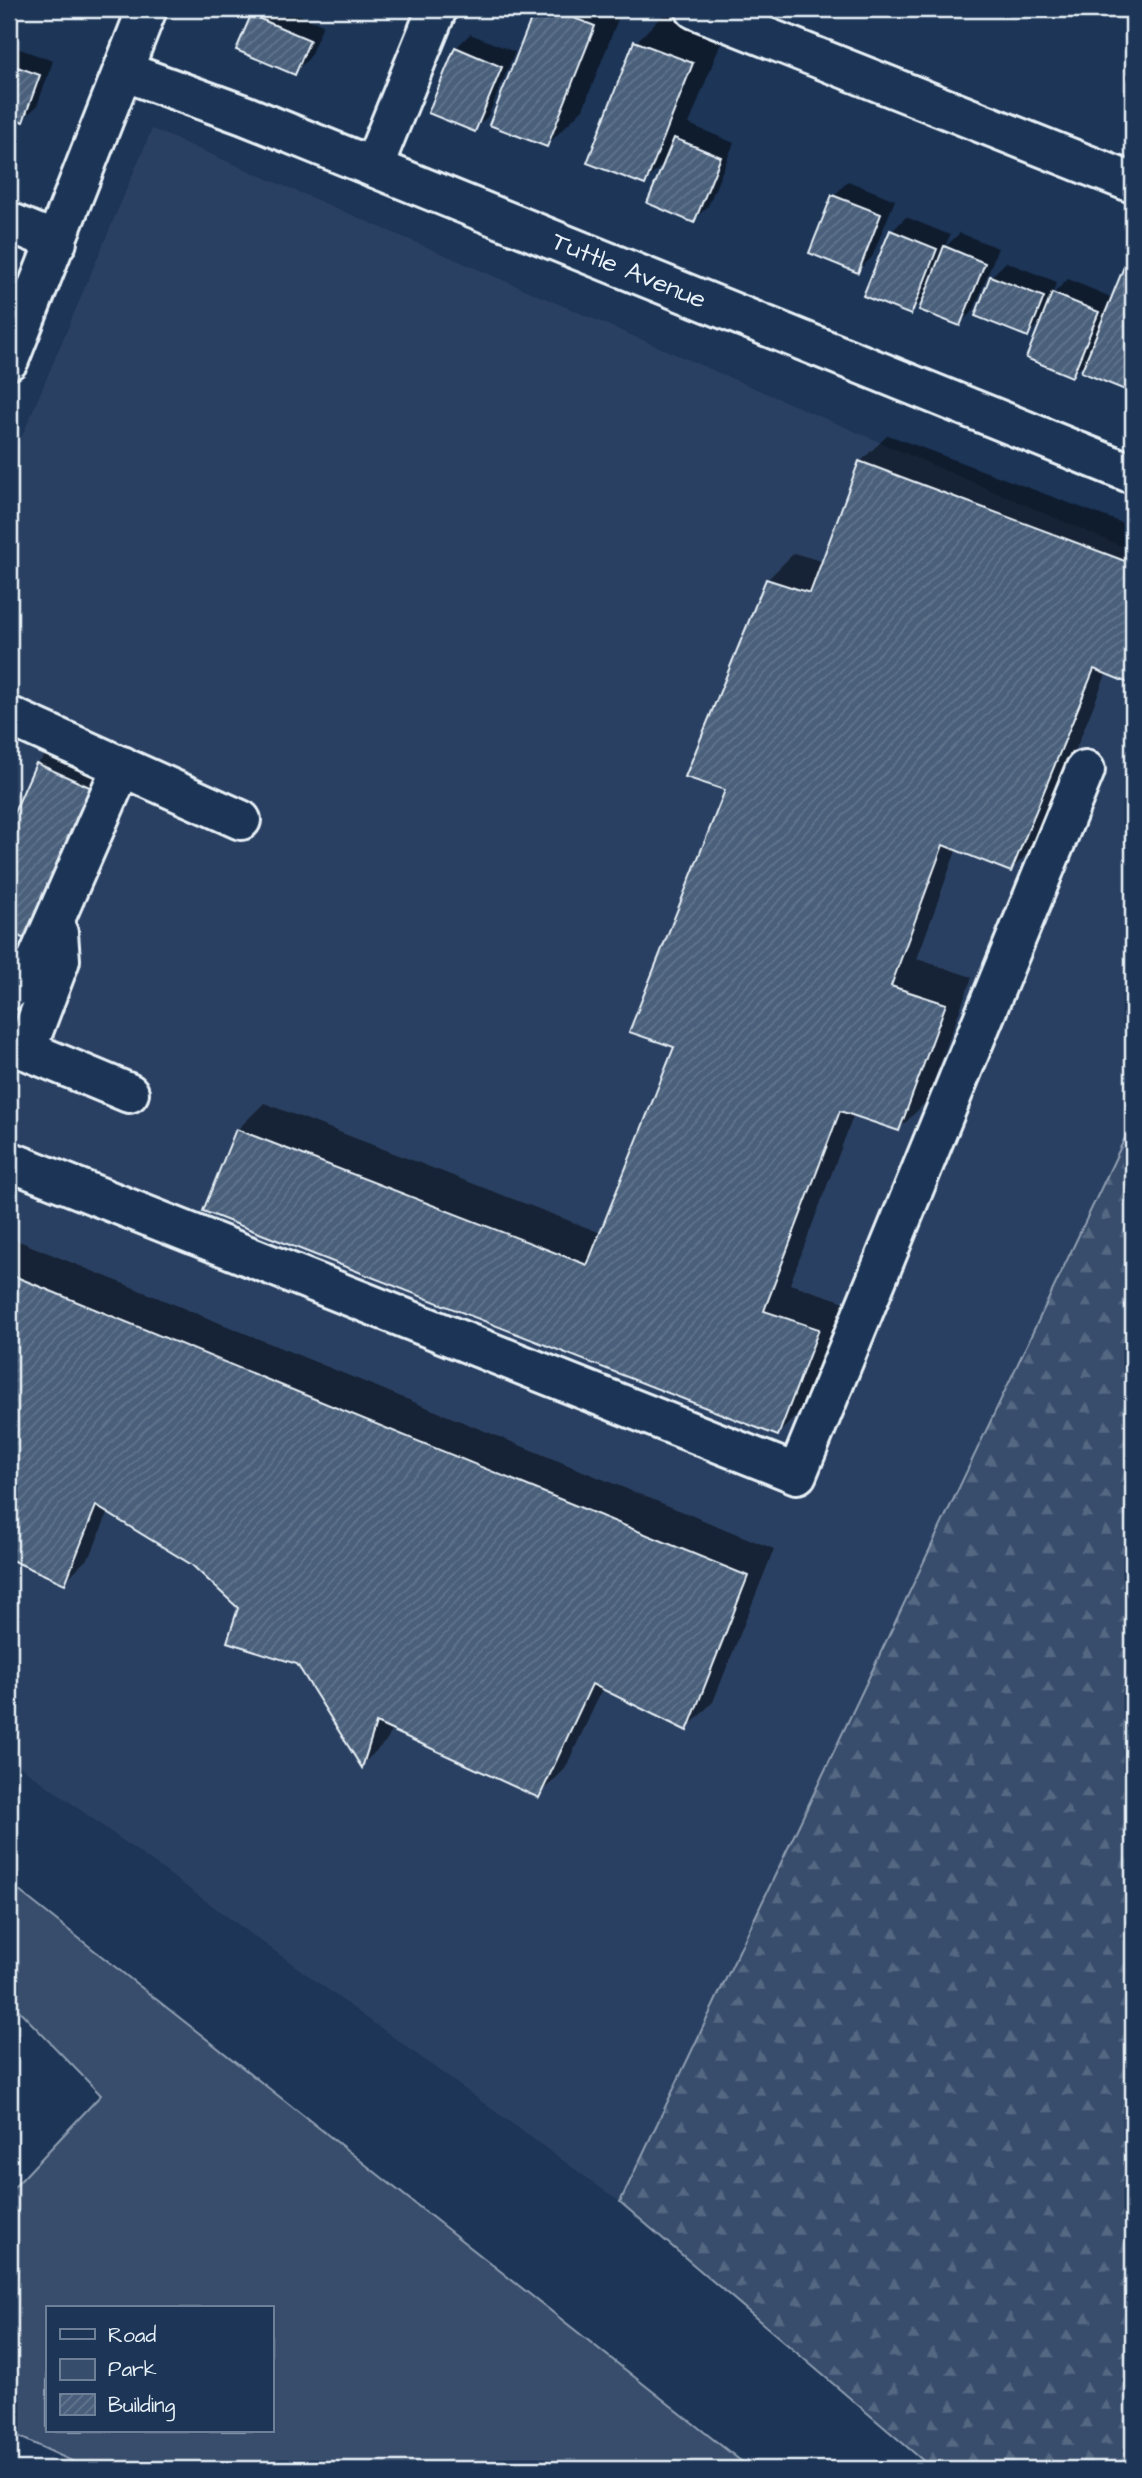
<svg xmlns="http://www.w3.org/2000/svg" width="1142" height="2478" font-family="'Architects Daughter',sans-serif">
<defs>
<pattern id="forest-firs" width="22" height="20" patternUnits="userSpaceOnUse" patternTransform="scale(1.75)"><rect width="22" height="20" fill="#374d6c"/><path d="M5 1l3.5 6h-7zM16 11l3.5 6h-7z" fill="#546782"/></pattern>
<pattern id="building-hatch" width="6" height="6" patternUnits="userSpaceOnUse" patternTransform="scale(1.75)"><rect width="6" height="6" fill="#495e7a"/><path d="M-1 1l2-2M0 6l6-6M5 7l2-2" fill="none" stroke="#63768e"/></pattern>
</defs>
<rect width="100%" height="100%" fill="#1d3557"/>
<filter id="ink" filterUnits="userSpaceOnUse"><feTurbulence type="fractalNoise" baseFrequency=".0143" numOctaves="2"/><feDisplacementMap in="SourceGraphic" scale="14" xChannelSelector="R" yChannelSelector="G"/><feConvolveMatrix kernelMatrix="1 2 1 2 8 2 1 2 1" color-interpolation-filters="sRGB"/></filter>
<g filter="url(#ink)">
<path fill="#2a4162" d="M152,129L1133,551V1121L620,2202L9,1758V467Z"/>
<path fill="#374d6c" stroke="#909fb2" stroke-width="2" fill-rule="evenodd" d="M9,1883L751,2469H89L9,2432V2193L101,2095L9,2000ZM47,2308H271V2431H47Z"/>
<path fill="url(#forest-firs)" stroke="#909fb2" stroke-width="2" d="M1133,1121V2469H933L620,2202Z"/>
<path fill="#0007" d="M259,9H284L323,25L309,58L295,72L252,16Z
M537,9H622L583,109L547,145L491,124Z
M669,9H680L727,27L689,124L734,143L708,206L693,221L666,161L644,183L636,42Z
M470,34L515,52L488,116L474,130L456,48Z
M9,45L53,61L37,106L22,120L9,115Z
M848,181L895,200L872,257L858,271L811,252L834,196Z
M906,217L950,235L945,247L960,233L998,248L974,310L959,324L925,298L910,313L892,231Z
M1133,251V379L1124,388L1089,359L1072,375L1043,320L1028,335L991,277L1006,262L1057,282L1052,295L1068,279L1113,298Z
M888,435L1133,527V683L1107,672L1038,843L1011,870L957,848L917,959L972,977L926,1102L899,1129L854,1114L790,1284L845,1302L805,1407L778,1434L237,1130L264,1103L601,1233L676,1046L767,580L794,553L824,562L860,462Z
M58,743L123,772L35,942L9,930V829L37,764Z
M9,1237L774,1549L713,1702L686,1729L603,1688L565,1769L538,1796L392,1728L388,1739L362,1765L298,1663L193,1563L108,1512L91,1555L64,1582L9,1557V1456L13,1445L9,1443Z"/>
<path fill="url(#building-hatch)" stroke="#e8f1f8" stroke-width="2" d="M535,9H551L595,26L547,147L489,125Z
M1115,9H1133V22L1113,14Z
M251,15L310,40L295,75L236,50Z
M634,41L693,63L645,185L587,163Z
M455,47L502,67L475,132L428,113Z
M9,64L40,75L23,122L9,117Z
M674,138L721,157L694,223L647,203Z
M832,195L881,214L858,273L809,253Z
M890,230L937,249L911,315L863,296Z
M944,246L985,263L960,326L919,310Z
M1130,252L1133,254V369L1125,390L1081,372Z
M990,276L1044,297L1028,337L975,316Z
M1052,293L1099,312L1072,377L1026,358Z
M859,461L1133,564V685L1094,669L1011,872L943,845L891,986L946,1004L899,1131L840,1111L764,1311L819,1329L778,1436L203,1211L236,1129L587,1265L674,1047L629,1032L725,790L685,777L766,579L810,593Z
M36,763L103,793L36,944L9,932V824Z
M9,1274L748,1576L687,1731L592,1684L539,1798L376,1723L362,1768L297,1664L227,1642L238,1608L192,1565L96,1506L65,1584L9,1559Z"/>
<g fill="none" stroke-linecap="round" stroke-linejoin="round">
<g stroke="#e8f1f8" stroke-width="44">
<g id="minor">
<path d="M695,9L1133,183"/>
<path id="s1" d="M123,71L244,115L1133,474"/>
<path d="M373,167L437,9"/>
<path d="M9,222L57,242"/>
<path d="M9,716L241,820"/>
<path d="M9,990L23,979L37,960L122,766"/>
<path d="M9,1043L129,1093"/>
<path d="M26,1050L60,960L58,933"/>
<path d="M9,1161L797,1474L1085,770"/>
</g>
</g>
<g stroke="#e8f1f8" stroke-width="44">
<path id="major" d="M9,360L147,9"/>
</g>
<use href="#minor" stroke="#1d3557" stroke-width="38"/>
<use href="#major" stroke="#1d3557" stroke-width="38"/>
</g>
</g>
<g text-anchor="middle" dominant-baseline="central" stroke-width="5" stroke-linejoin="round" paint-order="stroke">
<g font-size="26" fill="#e8f1f8" stroke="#1d3557">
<text stroke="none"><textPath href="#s1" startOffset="544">Tuttle Avenue</textPath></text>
</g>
</g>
<rect width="1142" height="2478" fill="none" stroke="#1d3557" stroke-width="35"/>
<rect x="18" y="18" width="1107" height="2443" fill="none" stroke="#e8f1f8" stroke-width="2.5" filter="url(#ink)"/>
<rect x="46" y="2306" width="228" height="126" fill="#1d3557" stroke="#6e8097" stroke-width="2"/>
<rect x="60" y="2329" width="35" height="10" fill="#1d3557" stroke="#6e8097" stroke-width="2"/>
<text x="108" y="2342" font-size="21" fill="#e8f1f8">Road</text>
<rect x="60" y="2359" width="35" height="21" fill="#374d6c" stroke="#6e8097" stroke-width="2"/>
<text x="108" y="2376" font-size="21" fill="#e8f1f8">Park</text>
<rect x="60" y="2394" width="35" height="21" fill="url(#building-hatch)" stroke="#6e8097" stroke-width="2"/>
<text x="108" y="2412" font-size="21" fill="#e8f1f8">Building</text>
</svg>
